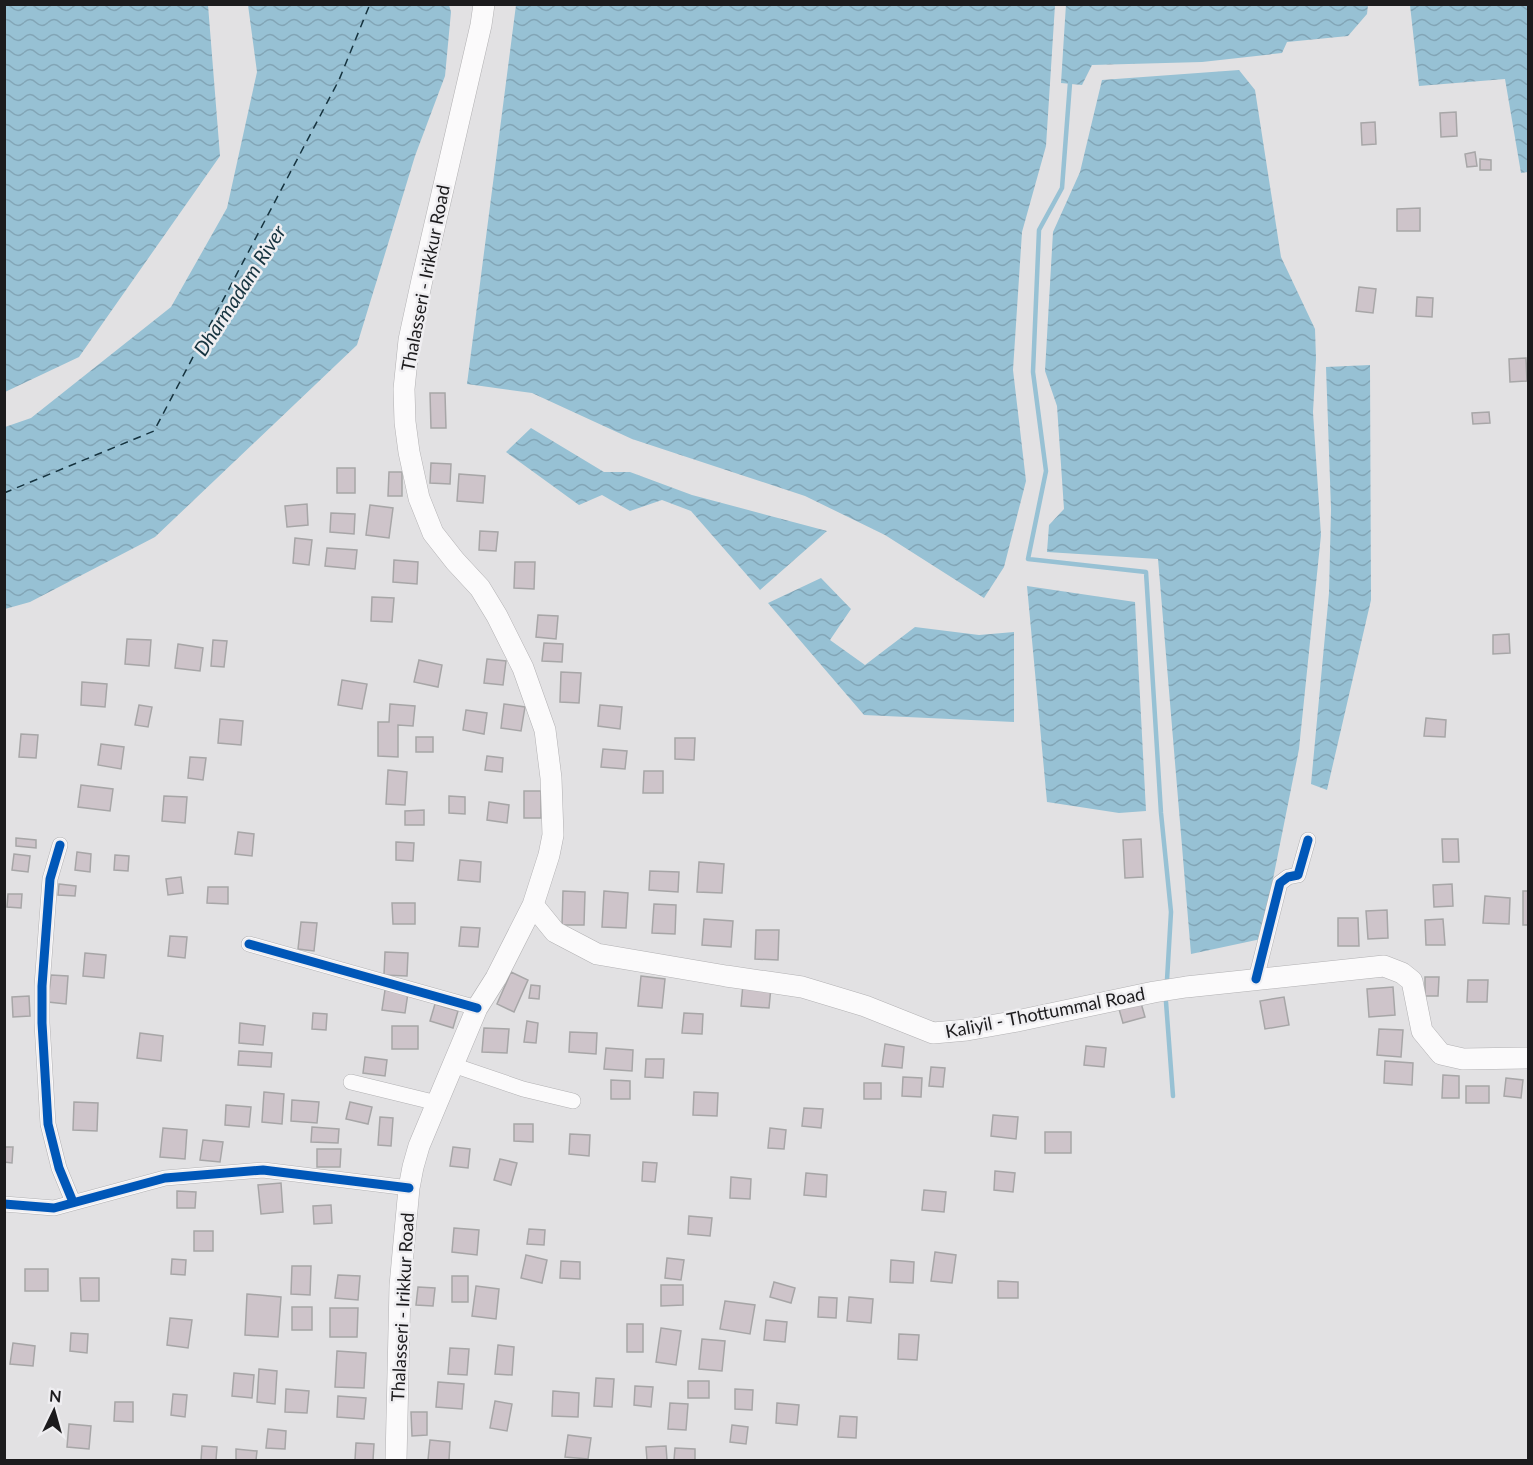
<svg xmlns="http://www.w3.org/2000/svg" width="1533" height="1465" font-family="Lato,sans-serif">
<defs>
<pattern id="water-waves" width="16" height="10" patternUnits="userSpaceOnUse" patternTransform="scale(1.5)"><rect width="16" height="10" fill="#97c1d4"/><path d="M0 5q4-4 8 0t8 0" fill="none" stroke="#82a5b6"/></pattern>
</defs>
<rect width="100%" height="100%" fill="#e2e1e3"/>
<path fill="url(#water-waves)" d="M5,4L208,5L220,156L79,357L5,392Z
M1066,4H1368V5L1367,14L1348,36L1287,42L1282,53L1202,62L1092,65L1082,85L1061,83Z
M248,5H449L451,12L445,76L415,156L357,345L155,537L30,602L5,609V427L31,418L171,307L227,208L257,72Z
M516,5H1055L1046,146L1022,232L1013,370L1026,481L1004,567L984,598L885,535L805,496L632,439L532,393L467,384Z
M1410,5H1528V172L1521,173L1505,79L1419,86Z
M1239,70L1255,90L1281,257L1315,329L1316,359L1313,412L1321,535L1299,749L1261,939L1191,954L1158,559L1047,552L1049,525L1064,509L1057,406L1045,371L1053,232L1080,172L1102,80Z
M1370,365L1371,600L1327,790L1311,784L1329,593L1331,509L1326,367Z
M531,428L604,472H630L692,495L827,531L760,590L691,511L662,500L630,511L602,495L579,505L506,452Z
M821,578L851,609L830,640L865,665L915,627L979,635L1014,632V722L864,715L768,603Z
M1027,586L1135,602L1146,811L1119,813L1047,802Z"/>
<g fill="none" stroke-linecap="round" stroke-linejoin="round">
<path stroke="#97c1d4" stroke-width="4.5" d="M1070,83L1062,188L1039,230L1033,372L1046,471L1028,559L1146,572L1161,813L1171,912L1167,980
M1166,1002L1173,1096"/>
<path stroke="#16333f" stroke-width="1.5" stroke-dasharray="8 6" stroke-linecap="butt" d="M4,493L154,431L339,80L370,4"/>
</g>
<path fill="#cec4ca" stroke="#a7a6a7" stroke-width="1.5" d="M1456,112L1457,136L1441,137L1440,113Z
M1375,122L1376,144L1362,145L1361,123Z
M1475,152L1477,166L1467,167L1465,154Z
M1480,159L1491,160V170H1480Z
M1420,208V231H1397V209Z
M1359,287L1376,289L1373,313L1356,311Z
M1417,297L1433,298L1432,317L1416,316Z
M1526,358L1527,381L1510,382L1509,359Z
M430,393H445L446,428H431Z
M1489,412L1490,423L1473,424L1472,413Z
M431,463L451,464L450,484L430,483Z
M337,468H355V493H337Z
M389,472H402V496H388Z
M459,474L485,476L483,503L457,501Z
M307,504L308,525L287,527L285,506Z
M370,505L393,508L389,538L366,535Z
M331,513L355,514L354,534L330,532Z
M480,531L498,532L496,551L479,550Z
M295,538L312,540L309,565L293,563Z
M327,548L357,550L355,569L325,566Z
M394,560L418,562L417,584L393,582Z
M515,562H535L534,589L514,588Z
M372,597L394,598L392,622L371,621Z
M538,615L558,616L556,639L536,637Z
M1509,634L1510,653L1493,654V635Z
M127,639L151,640L149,666L125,664Z
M213,640L227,641L224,667L211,666Z
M544,643L563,644L562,662L542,661Z
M178,644L203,648L200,671L175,668Z
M487,659L506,661L503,685L484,683Z
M419,660L442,665L438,687L414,682Z
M561,672L581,673L579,703L560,702Z
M342,680L367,684L362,709L338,705Z
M82,682L107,684L105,707L81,705Z
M390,704L415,706L413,726L398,725V757L378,756V722H389Z
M504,704L525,707L521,731L501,728Z
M139,705L152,707L148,727L135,725Z
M600,705L622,707L620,729L598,726Z
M466,710L487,713L484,734L463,730Z
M1426,718L1446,720L1445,737L1424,736Z
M220,719L243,721L241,745L218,743Z
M21,734L38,735L36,758L19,757Z
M416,737H433V752H416Z
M675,738H695L694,760L675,759Z
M101,744L124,747L121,769L98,765Z
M603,749L627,751L625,769L601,767Z
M487,756L503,758L502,772L485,770Z
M190,757L206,758L203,780L188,778Z
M388,770L407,772L405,805L386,804Z
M644,771H663V793H643Z
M81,785L113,789L110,811L78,807Z
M524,791H541V818H524Z
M164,796L187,797L185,823L162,821Z
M449,796L465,797V814L449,813Z
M489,802L509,805L507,823L487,820Z
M424,810V825H405V811Z
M238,832L254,834L252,856L235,854Z
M16,838L36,840V848L16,846Z
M1141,839L1143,877L1125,878L1123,840Z
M1442,839H1458L1459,862H1443Z
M396,842L414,843L413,861L396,860Z
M77,852L91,854L90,872L75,870Z
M14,854L30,856L28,872L12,870Z
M115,855L129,856L128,871L114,870Z
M460,860L481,862L480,882L458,880Z
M699,862L724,864L722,893L697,892Z
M650,871L679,872L678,892L649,890Z
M181,877L183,893L168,895L166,879Z
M59,884L76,886L75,896L58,895Z
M1452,884L1453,906L1434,907L1433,885Z
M208,887H228V904L207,903Z
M563,891L585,892L584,925H562Z
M604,891L628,893L626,928L602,927Z
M1523,891H1528V925H1523Z
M8,894H22L21,908L7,907Z
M1485,896L1510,898L1509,924L1483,923Z
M392,903H415V924H393Z
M654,904L676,905L675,934L652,933Z
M1387,910L1388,938L1368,939L1366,911Z
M1338,918H1358L1359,946H1338Z
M704,919L733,921L731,947L702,945Z
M1443,919L1445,945H1426L1425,920Z
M301,922L317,923L314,951L298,949Z
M461,927L480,928L478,947L459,946Z
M756,930H779L778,960L755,959Z
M170,936L187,937L185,958L168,956Z
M385,952L408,953L407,976L384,975Z
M85,953L106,955L104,978L83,976Z
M511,972L528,980L514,1012L497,1004Z
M51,975L68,976L66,1004L48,1002Z
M641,976L665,979L662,1008L638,1006Z
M1425,977H1439L1438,996H1425Z
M1468,980H1488L1487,1002H1467Z
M743,984L771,987L769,1008L741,1006Z
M531,985L540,986L539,999L529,998Z
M1393,987L1395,1015L1369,1017L1367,989Z
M385,990L408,993L405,1013L382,1010Z
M29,996L30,1016L13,1017L12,997Z
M1284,997L1289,1025L1265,1029L1260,1001Z
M1141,1003L1145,1017L1123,1023L1119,1009Z
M435,1004L458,1011L453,1028L430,1021Z
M313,1013L327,1014L326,1030L312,1029Z
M684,1013L703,1014L702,1034L682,1033Z
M527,1021L538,1023L536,1043L524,1042Z
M240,1023L265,1026L263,1045L239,1043Z
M392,1026H418V1049H392Z
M484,1028L509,1029L507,1053L482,1052Z
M1379,1029L1403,1030L1401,1057L1377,1055Z
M570,1032L597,1033L596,1054L569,1052Z
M140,1033L163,1036L161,1061L137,1058Z
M885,1044L904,1047L902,1068L882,1066Z
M1086,1046L1106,1048L1104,1067L1084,1065Z
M606,1048L633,1050L632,1071L604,1069Z
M239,1051L272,1053L271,1067L238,1065Z
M365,1057L387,1060L385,1076L363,1073Z
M646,1059H664L663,1078L645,1077Z
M1385,1061L1413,1063L1412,1085L1384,1083Z
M931,1067L945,1068L943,1087L929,1086Z
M1443,1075L1459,1076V1098H1442Z
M903,1077L922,1078L921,1097L902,1096Z
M1506,1078L1523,1080L1521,1098L1504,1096Z
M611,1080L630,1081V1099H611Z
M864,1083H881V1099H864Z
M1466,1086H1489V1103H1466Z
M264,1092L284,1094L282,1124L262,1122Z
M694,1092L718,1093L717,1116L693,1115Z
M292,1100L319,1102L317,1123L291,1121Z
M74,1102L98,1103L97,1131L73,1130Z
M350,1102L372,1107L368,1124L346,1119Z
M226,1105L251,1107L249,1127L225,1125Z
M804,1108L823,1109L821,1128L802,1126Z
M993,1115L1018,1117L1016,1139L991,1136Z
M380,1117L393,1118L391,1146L378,1145Z
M514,1124H533V1142L514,1141Z
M312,1127L339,1129L338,1143L311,1142Z
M163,1128L187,1130L185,1159L160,1157Z
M770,1128L786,1130L784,1149L768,1148Z
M1045,1132H1071V1153H1045Z
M570,1134L590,1135L589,1156L569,1154Z
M203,1140L223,1142L220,1162L200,1160Z
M4,1147H13L12,1163L4,1162Z
M453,1147L470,1149L468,1168L450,1166Z
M317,1149H341L340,1167H317Z
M500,1159L517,1163L511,1185L494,1180Z
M643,1162L657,1163L655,1182L642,1181Z
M995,1171L1015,1173L1013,1192L994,1190Z
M806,1173L827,1175L826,1197L804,1195Z
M731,1177L751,1179L750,1199L730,1198Z
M281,1183L283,1212L261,1214L258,1185Z
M924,1190L946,1192L944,1212L922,1210Z
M177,1191L196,1192L195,1208H177Z
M331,1205L332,1223L314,1224L313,1206Z
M689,1216L712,1218L710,1236L688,1234Z
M454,1228L479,1230L477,1255L452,1252Z
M529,1229L545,1230L544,1245L527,1244Z
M194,1231H213V1251H194Z
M935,1252L956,1255L952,1283L931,1281Z
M526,1255L547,1260L542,1283L521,1278Z
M667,1258L684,1260L681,1280L665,1278Z
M172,1259L186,1260L185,1275L171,1274Z
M891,1260L914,1262L913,1283L890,1282Z
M561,1261L580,1262V1279L560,1278Z
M292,1266H311L310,1295L291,1294Z
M25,1269H48V1291H25Z
M338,1275L360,1276L358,1300L335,1298Z
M452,1276H468V1302H452Z
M80,1278H99V1301H81Z
M998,1281L1018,1282V1298H998Z
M774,1282L795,1288L791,1303L770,1297Z
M661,1285H683V1305L661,1306Z
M476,1286L499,1289L496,1319L472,1316Z
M418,1287L435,1288L433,1306L416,1305Z
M247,1294L281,1297L278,1337L245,1335Z
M819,1297L837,1298L836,1318L818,1317Z
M849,1297L873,1299L871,1323L847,1321Z
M725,1301L755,1305L750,1334L720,1329Z
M292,1307H312V1330H292Z
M330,1308H358L357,1337H330Z
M170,1318L192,1320L188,1348L167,1345Z
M766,1320L787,1322L785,1342L764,1340Z
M627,1324H643V1352H627Z
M661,1328L681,1331L676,1365L656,1362Z
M71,1333L88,1334L87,1353L70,1351Z
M899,1334L919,1335L917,1360L898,1359Z
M702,1339L725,1341L722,1371L699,1369Z
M13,1343L35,1346L33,1366L10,1364Z
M498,1345L514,1347L512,1375L495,1374Z
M450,1348L469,1349L467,1375L448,1374Z
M337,1351L366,1353L364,1388L335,1387Z
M259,1369L277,1371L275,1404L257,1402Z
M234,1373L254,1375L252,1398L232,1396Z
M596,1378L614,1379L612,1407L594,1406Z
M688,1381H709V1398H688Z
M438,1382L464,1384L462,1409L436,1407Z
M635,1386L653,1387L651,1407L634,1405Z
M286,1389L309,1391L307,1413L285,1412Z
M735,1389L753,1390L752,1410L735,1409Z
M553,1391L579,1393L578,1417L552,1416Z
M173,1394L187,1395L185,1417L171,1415Z
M338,1396L366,1398L364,1419L337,1417Z
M495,1401L512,1404L507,1431L490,1428Z
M115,1402H133V1422L114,1421Z
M670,1403L688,1404L686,1430L668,1429Z
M777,1403L799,1405L797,1425L776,1423Z
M411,1412H427V1435L412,1436Z
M840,1416L857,1417L856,1438L838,1437Z
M69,1424L91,1426L89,1449L67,1447Z
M732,1425L748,1427L746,1444L730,1442Z
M268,1429L286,1431L285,1449L266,1448Z
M568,1435L591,1438L588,1459L565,1457Z
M430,1440L450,1442L449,1460H428Z
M356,1443L374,1444L373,1460H355Z
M202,1446L217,1447L216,1460H201Z
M666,1446L667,1460H647L646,1447Z
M675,1448L695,1449V1460H674Z
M236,1449L257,1451L256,1460H236Z"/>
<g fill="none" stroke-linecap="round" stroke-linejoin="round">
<g stroke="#b2b1b3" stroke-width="16">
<path id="street" d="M60,845L50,879L42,986V1023L48,1124L59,1168L73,1202
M249,944L477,1008
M1256,979L1280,883L1288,877L1298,875L1308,840
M453,1065L523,1089L573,1101
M351,1082L437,1103
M4,1204L54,1208L165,1178L263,1170L409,1188"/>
</g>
<g stroke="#b2b1b3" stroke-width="22">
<path id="secondary" d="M533,905L555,932L597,954L726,976L802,987L865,1006L933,1033L967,1030L1012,1022L1154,992L1186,987L1384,966L1402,973L1412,981L1422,1031L1441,1054L1463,1059L1528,1058
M396,1460L400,1286L409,1188L413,1167L419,1146L437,1103L477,1008L496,978L533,905L549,855L553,835L551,778L545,730L523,668L497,616L480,588L455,561L433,533L419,498L409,452L405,422L404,389L409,340L422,280L481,25L484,4"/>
</g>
<use href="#street" stroke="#fbfafb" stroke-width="15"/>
<use href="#secondary" stroke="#fbfafb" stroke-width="21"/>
<g stroke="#efeef1" stroke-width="13">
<path id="cycleway" d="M60,845L50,879L42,986V1023L48,1124L59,1168L73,1202
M249,944L477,1008
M1256,979L1280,883L1288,877L1298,875L1308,840
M4,1204L54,1208L165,1178L263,1170L409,1188"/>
</g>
<use href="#cycleway" stroke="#0057b8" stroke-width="9"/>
</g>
<g text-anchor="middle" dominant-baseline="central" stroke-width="5" stroke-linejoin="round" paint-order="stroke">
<g font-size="18" fill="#1c1b1d" stroke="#efeef1">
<text transform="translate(425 278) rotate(-79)">Thalasseri - Irikkur Road</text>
<text transform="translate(1045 1012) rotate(-11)">Kaliyil - Thottummal Road</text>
<text transform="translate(402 1307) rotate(-87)">Thalasseri - Irikkur Road</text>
</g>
<g font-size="20" font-style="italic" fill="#16333f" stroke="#efeef1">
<text transform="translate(239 290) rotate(-57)">Dharmadam River</text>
</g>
</g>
<rect width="1533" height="1465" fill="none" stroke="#1c1b1d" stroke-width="12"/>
<g transform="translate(54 1411) rotate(5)" stroke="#efeef1" stroke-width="4.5" paint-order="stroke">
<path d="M0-4.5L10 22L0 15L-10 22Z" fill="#1c1b1d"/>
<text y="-9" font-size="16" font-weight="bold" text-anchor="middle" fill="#1c1b1d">N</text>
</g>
</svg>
